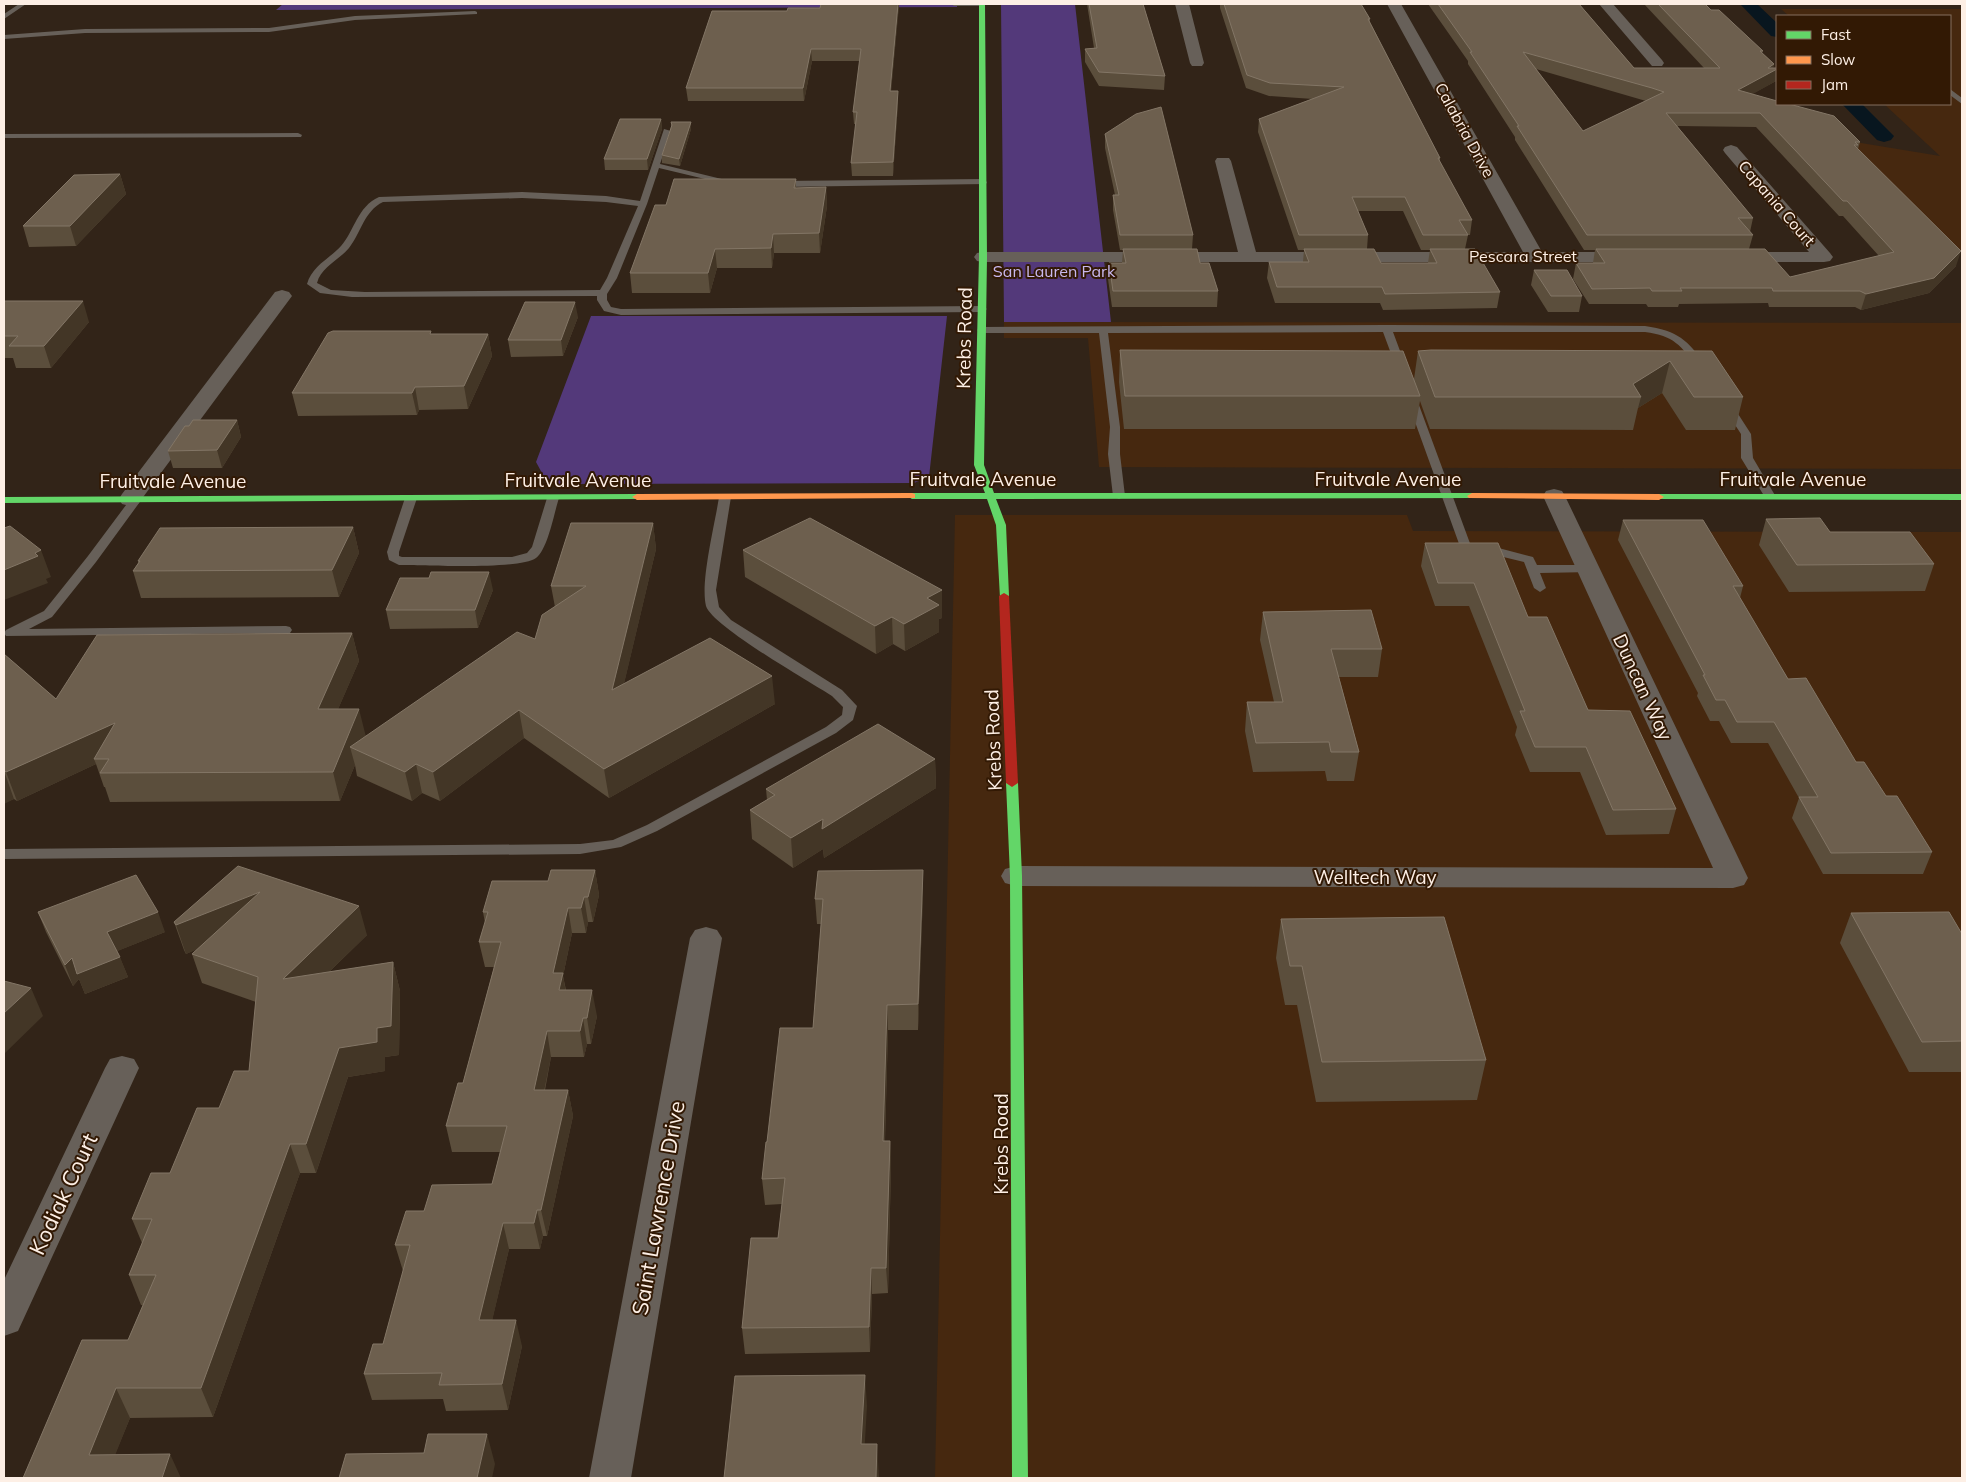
<svg xmlns="http://www.w3.org/2000/svg" width="1966" height="1482" font-family="Mulish,sans-serif">
<rect width="100%" height="100%" fill="#322418"/>
<path fill="#46280f" d="M1781,9H1962V253L1849,141L1940,156L1884,104H1950V16H1789Z
M1004,322L1962,323V469L1099,467L1088,338H1004Z
M955,515H1407L1413,531L1962,532V1478H935Z"/>
<path fill="#53397a" d="M283,4H957V7L276,10Z
M1001,4H1075L1111,322H1004Z
M591,316H947L929,477L914,483L548,484L536,462Z"/>
<g fill="none" stroke-linecap="round" stroke-linejoin="round">
<path fill="#08161f" fill-rule="evenodd" d="M1740,4H1757L1777,23V37L1771,36Z
M1842,104H1862L1894,136L1891,140L1884,142L1877,140Z"/>
<path fill="#676059" fill-rule="evenodd" d="M19,4H26L4,19V14Z
M951,4H985L982,6H954Z
M475,11L477,12V14L355,20L269,32L85,33L4,39V35L85,29L269,28L355,16Z
M1950,89L1962,98V104L1950,95Z
M664,129L671,131L660,164L734,182L730,185L659,168L647,204L617,278L607,294V300L611,307L621,309L982,306L987,309L982,312L621,315L604,311L597,300V296L352,297L320,293L307,284C312,266 329,259 341,246C355,230 357,207 379,197L522,192L606,196L640,201ZM522,198L606,202L638,206L607,278L600,290L365,292L331,290L317,283C321,267 338,261 349,248C361,233 364,211 383,202Z
M298,133L302,135L301,137L4,138V134Z
M983,179L987,182L986,184L779,187L775,184L779,181Z
M1386,325L1645,326C1678,331 1687,339 1706,366L1705,368H1697C1681,345 1674,336 1645,332H1393L1406,367L1401,370L1396,367L1383,332L1108,333L1120,427V454L1125,496L1119,499L1113,496L1108,454L1110,427L1099,333H982L977,330L982,327Z
M1411,394L1416,397L1471,546H1491L1533,557L1537,565H1588L1594,569L1592,572L1540,573L1546,588L1540,592L1534,588L1524,562L1491,554L1462,552L1406,397Z
M1727,402L1731,403L1751,434L1753,458L1776,497L1774,499H1766L1741,458V434L1722,405Z
M725,494L731,497L716,590L719,607L731,620L842,690L857,706L853,720L836,733L657,831L621,847L580,854L4,859V849L580,844L613,840L647,825L826,727L842,715L843,707L832,696C810,682 712,626 706,606C700,582 715,524 719,497Z
M411,495L417,498L399,552V556L402,557H512L527,553L532,547L547,498L553,495L559,498C554,513 548,549 536,558C519,570 424,565 399,565L389,560L387,552L405,498Z
M136,496L142,499L96,562L52,617L29,629L286,626L290,627L292,630L290,633L6,636L4,633L6,630L44,611L88,556L132,497Z"/>
<path fill="#676059" fill-rule="evenodd" d="M1175,4H1189L1204,63L1202,66H1192L1190,63Z
M1387,4H1401L1542,252H1632L1638,253L1641,257L1638,261L1632,262H983L977,261L974,257L977,253L983,252H1238L1215,161L1217,158H1229L1231,161L1256,252H1523Z
M1599,4H1613L1662,60L1664,63L1662,66H1652Z
M1731,145L1737,147L1830,253L1833,257L1830,261L1824,262H1735L1729,261L1726,257L1729,253L1735,252H1809L1725,153L1723,150L1725,147Z
M282,290L289,292L292,296L138,504L130,506L122,504L119,499L122,494L275,292Z
M1554,489L1562,491L1565,496L1748,878L1744,885L1733,888L1016,886L1005,883L1001,876L1005,869L1016,866L1713,868L1543,496L1546,491Z
M706,927L717,930L722,938L631,1478H589L690,938L695,930Z
M122,1056L134,1059L139,1068L18,1331L4,1336V1280L105,1068L110,1059Z"/>
<path fill="#63d668" fill-rule="evenodd" d="M979,4H985L987,257L984,465L994,493H1472L1477,496L1475,498L996,499L1006,525L1009,596L1008,598H1000L996,525L987,499H912L907,496L912,493H985L974,465L979,257Z
M637,494L642,497L640,499L4,503V497Z
M1659,494H1962V500L1656,499L1654,497Z
M1012,779L1018,783L1022,876L1028,1478H1012L1010,876L1006,783Z"/>
<path fill="#ff974d" fill-rule="evenodd" d="M912,493L915,494V498L637,500L632,497L637,494Z
M1472,493L1659,494L1664,497L1659,500L1469,498L1467,496Z"/>
<path fill="#b3261e" fill-rule="evenodd" d="M1004,593L1009,596L1018,783L1012,787L1006,783L999,596Z"/>
</g>
<path fill="#5b4e3c" fill-rule="evenodd" d="M821,4H899L891,91L898,103L893,176H852L851,163L856,124H854L853,112L860,61H812L804,101H688L686,88L787,11L820,8Z
M1087,4H1143L1165,76L1164,90L1099,86L1085,62V49L1094,48Z
M1220,4H1361L1370,19V22L1440,158V162L1472,220L1470,235H1468L1465,249L1500,292L1497,308L1383,310L1380,303H1275L1267,278L1269,262H1303L1304,250H1298L1258,132L1259,119L1313,99L1269,96L1246,88L1220,8ZM1358,211H1403L1421,250H1430L1428,263H1381L1367,249L1368,235Z
M1428,4H1579L1634,68H1704L1644,4H1705L1711,10L1763,51L1762,53L1774,64L1773,68L1776,81L1752,94L1860,142L1858,149L1956,266L1929,293L1861,310L1855,307H1769L1768,303L1679,304L1678,307H1648L1646,304H1589L1573,279L1576,263H1593L1595,250H1584L1515,140V137L1468,64V61ZM1536,69L1646,101L1583,131ZM1677,126L1756,127L1839,216H1843L1879,256L1790,277L1749,249L1753,235L1750,232L1753,218Z
M661,119L662,129L648,170H605L604,159Z
M671,122H691V129L680,166L662,163V155L671,127Z
M1105,134L1193,235L1192,249L1218,291L1217,307H1112L1108,279L1109,263H1122L1123,250H1120L1113,210V195H1115L1105,148Z
M120,174L126,194L76,246L29,247L23,226Z
M796,179V188L826,187L827,206L820,253H774L772,268H717L710,293H632L630,273Z
M1534,270L1582,296L1579,312H1548L1531,285Z
M4,301L89,322L51,368H16L13,358H4Z
M578,317L563,356L511,357L508,340Z
M432,334H488L492,356L468,409L419,410L417,415L298,416L292,393Z
M1120,350L1414,379L1418,351H1712L1743,397L1735,430H1686L1662,393L1638,408L1633,430L1430,429L1420,401L1415,429H1124L1119,382Z
M237,420L241,437L222,468H173L168,451L189,426Z
M1766,519L1830,532L1934,564L1925,591L1789,592L1759,545Z
M1623,520L1743,586L1740,598L1788,679L1856,762L1886,796L1932,852L1923,874H1823L1792,818L1799,798L1768,743H1731L1719,721H1710L1697,696L1698,693L1618,540Z
M653,523L656,549L624,683L775,704L609,798L524,738L440,801L422,793L412,801L357,776L355,765L340,801L110,802L105,787H104L96,764L17,801L14,799L4,803V654L56,699L352,633L359,661L338,709L366,736L535,639L555,607L551,586Z
M353,527L359,553L339,597L141,598L133,571L138,563V561Z
M1425,543L1528,617L1588,710L1676,809L1669,834L1606,835L1580,772H1530L1515,735L1517,727L1469,606H1435L1421,566Z
M743,550L942,590V618L939,619V632L905,651L893,644L876,654L745,577Z
M493,590L478,628L390,629L386,610Z
M1263,612L1382,649L1378,677H1339L1359,752L1354,781H1327L1325,771L1253,772L1245,731L1247,702H1274L1260,640Z
M935,759L936,788L824,858L823,849L793,868L752,839L750,810L767,800L766,789Z
M595,870L599,895L593,922H588L586,933H572L563,976L566,990L597,1016L591,1044H587L584,1057H551L545,1090H568L573,1116L547,1236H543L540,1249H509L492,1320L522,1346L508,1410L446,1411L443,1399L372,1400L364,1374L383,1344L403,1271L395,1245L424,1211L492,1184L500,1152H452L446,1126L463,1083L494,967H485L479,942L485,923L483,912L548,881Z
M923,870V895L918,1030H888L885,1141H890L891,1167L888,1293L872,1294L870,1352L745,1354L742,1328L778,1238L782,1204L765,1205L762,1179L767,1142L813,1028L821,924H817L815,899Z
M38,912L165,932L117,951L128,977L85,994L79,979L73,986L46,932Z
M1851,913L1962,934V1072H1909L1840,943Z
M1281,919L1486,1060L1477,1100L1316,1102L1297,1005H1285L1276,958Z
M174,922L367,935L329,972L393,962L400,991L399,1055L385,1057V1071L348,1077L316,1173H300L213,1417L130,1418L115,1454L23,1478L128,1340L143,1305H141L129,1275L142,1243L132,1219L170,1173L219,1108L249,1071L256,1002L202,983L192,954L197,949L186,954L184,950Z"/>
<path fill="#433626" d="M898,4H899V7L890,103V91Z
M811,49L812,61L804,101L803,88Z
M1774,64L1772,72L1777,69V76L1776,81L1735,104L1738,90L1768,68Z
M898,91V103L893,176V162Z
M661,119L662,129L648,170L647,159Z
M691,122V129L680,166L679,159Z
M120,174L126,194L76,246L70,226Z
M826,187L827,206L820,253L819,233Z
M773,234L774,253L772,268L771,248Z
M715,249L717,268L710,293L708,273Z
M1961,251L1956,266L1929,293L1861,310L1866,294Z
M83,301L89,322L51,368L44,346Z
M575,302L578,317L563,356L561,340Z
M488,334L492,356L468,409L464,386Z
M1670,361L1662,393L1638,408L1641,397L1633,384Z
M415,387L419,410L417,415L412,393Z
M237,420L241,437L222,468L217,450Z
M653,523L656,549L616,718L612,690Z
M353,527L359,553L339,597L332,570Z
M41,550L51,577L46,579L48,583L4,600V570L35,553Z
M489,572L493,590L478,628L475,610Z
M942,590V618L939,619V632L905,651L904,624L927,598Z
M892,617L893,644L876,654L875,626Z
M352,633L359,661L326,737L318,709Z
M772,676L775,704L609,798L604,769Z
M359,709L366,737L350,747L355,765L340,801L333,772Z
M519,710L524,738L440,801L433,772Z
M115,723L94,759L96,764L17,801L6,772Z
M935,759L936,788L824,858L823,849L793,868L791,838L823,819Z
M416,764L422,793L412,801L405,772Z
M4,771L14,799L4,804Z
M595,870L599,895L593,922L588,897Z
M923,870V895L918,1030V1004Z
M260,892L268,920L186,954L176,925Z
M584,897L588,922L586,933L581,908Z
M359,906L367,935L292,1008L283,979Z
M568,908L572,933L563,976L567,998L564,1016L553,973Z
M158,912L165,932L115,952L107,932Z
M120,957L128,977L85,994L79,979L73,986L65,965L72,958Z
M393,962L400,991L399,1055L385,1057V1071L348,1077L316,1173L306,1144L339,1048L377,1028Z
M31,988L43,1016L4,1054V1013Z
M592,990L597,1016L591,1044L587,1018Z
M887,1005L888,1030L884,1167L883,1141Z
M583,1018L587,1044L584,1057L580,1031Z
M547,1031L551,1057L539,1116L534,1090Z
M568,1090L573,1116L547,1236L541,1210Z
M890,1141L891,1167L888,1293L886,1268Z
M290,1144L300,1173L213,1417L201,1388Z
M537,1210L543,1236L540,1249L534,1223Z
M503,1223L509,1249L486,1347L479,1320Z
M871,1268L872,1294L870,1352L869,1327Z
M516,1320L522,1346L508,1410L502,1384Z
M865,1375L867,1406L863,1475L861,1444Z
M116,1388L130,1418L106,1478L89,1455Z
M487,1434L495,1464L492,1478H477Z
M877,1444L879,1478H876Z
M170,1454L181,1478H162Z"/>
<path fill="#6d5f4e" stroke="#837666" fill-rule="evenodd" d="M821,4H898L890,91H898L893,162L851,163L857,112H853L861,49H811L803,88H686L712,11H787L788,8H820Z
M1089,4H1143L1165,76L1099,72L1085,49L1097,48Z
M1224,4H1361L1370,19H1368L1440,158H1438L1472,220H1459L1468,235H1423L1405,197H1352L1368,235H1299L1259,119L1344,87L1270,83L1247,75Z
M1438,4H1579L1634,68H1720L1658,4H1705L1711,10H1719L1763,51H1760L1774,64L1768,68H1777V69L1738,90L1777,101V104H1789L1834,116L1860,142H1855L1858,145H1854L1961,251L1934,278L1866,294L1860,291H1773L1772,288H1680L1682,291H1652L1650,288L1592,289L1576,263H1605L1596,249H1765L1790,277L1894,252L1847,201H1843L1760,113H1666L1753,218H1738L1753,235H1587L1517,126H1519L1470,52H1472ZM1523,52L1652,88L1664,92L1583,131Z
M1161,107L1193,235H1120L1113,195H1119L1105,134L1136,114Z
M620,119H661L647,159H604Z
M671,122H691L679,159L662,155L672,125Z
M120,174L70,226H23L74,175Z
M674,179H796L794,188L826,187L819,233L773,234L771,248L715,249L708,273H630L655,205H666Z
M1123,249H1197L1200,263H1209L1218,291H1113L1109,263H1126Z
M1304,249H1374L1381,263H1437L1430,249H1475L1500,292L1385,294L1382,287H1277L1269,262H1309Z
M1534,270H1567L1582,296H1551Z
M4,301H83L44,346H9L18,336H4Z
M525,302H575L561,340H508Z
M333,331H431L430,334H488L464,386L415,387L412,393H292L328,333Z
M1120,350L1403,351L1420,396H1125Z
M1431,350L1712,351L1743,397H1694L1670,361L1633,384L1641,397H1435L1418,351Z
M193,420H237L217,450L168,451L185,426H189Z
M810,518L942,590L927,598L939,605L904,624L892,617L875,626L743,550Z
M1820,518L1830,532H1910L1934,564L1797,565L1766,519Z
M1623,520H1703L1743,586H1733L1788,679L1806,678L1856,762H1864L1886,796H1897L1932,852L1831,853L1799,797H1818L1774,722H1737L1725,700H1716L1703,675H1705Z
M571,523H653L612,690L710,638L772,676L604,769L519,710L433,772L416,764L405,772L350,747L517,632L535,639L542,615L586,586H551Z
M10,526L41,550L35,553L38,556L4,570V528Z
M353,527L332,570L133,571L140,561H138L160,528Z
M1425,543H1498L1528,617H1547L1588,710L1630,711L1676,809L1613,810L1586,747H1535L1520,711H1525L1474,583H1438Z
M431,572H489L475,610H386L400,578H429Z
M1371,610L1382,649H1331L1359,752H1331L1329,742L1256,743L1247,702H1283L1263,612Z
M352,633L318,709H359L333,772L100,773L109,759H94L115,723L6,772L4,770V654L56,699L97,635Z
M878,724L935,759L822,829L823,819L791,838L750,810L775,795L766,789Z
M238,866L359,906L283,979L393,962L391,1026L377,1028V1042L339,1048L306,1144H290L201,1388H116L89,1455L170,1454L162,1478H23L82,1340H128L156,1275H129L152,1219H132L151,1173H170L197,1108H219L234,1071H249L258,977L192,954L260,892L176,925L174,922Z
M551,870H595L588,897H584L581,908H568L553,973H563L559,990H592L587,1018H583L580,1031H547L534,1090H568L541,1210H537L534,1223H503L479,1320H516L502,1384L439,1385L442,1373L364,1374L373,1344H383L410,1245H395L406,1211H424L432,1185L492,1184L507,1126H446L458,1083H463L501,942H479L488,912H483L492,881H548Z
M923,870L918,1004L887,1005L883,1141H890L886,1268H871L869,1327L742,1328L751,1238H778L785,1178L762,1179L766,1142H767L780,1028H813L823,899H815L818,871Z
M136,875L158,912L107,932L120,957L77,974L72,958L65,965L38,912Z
M1949,912L1962,934V1041L1922,1042L1851,913Z
M1444,917L1486,1060L1322,1062L1302,966H1290L1281,919Z
M4,981L31,988L4,1013Z
M865,1375L861,1444H877L876,1478H724L735,1376Z
M428,1434H487L477,1478H339L346,1454L424,1453Z"/>
<g text-anchor="middle" dominant-baseline="central" stroke-width="4" stroke-linejoin="round" paint-order="stroke">
<g font-size="16" fill="#fdefe5" stroke="#321904">
<text transform="translate(1465 130) rotate(61)">Calabria Drive</text>
<text transform="translate(1777 203) rotate(49)">Capania Court</text>
<text x="1523" y="256">Pescara Street</text>
</g>
<g font-size="16" fill="#c9b9ef" stroke="#321904">
<text x="1054" y="271">San Lauren Park</text>
</g>
<g font-size="19" fill="#fdefe5" stroke="#321904">
<text transform="translate(964 338) rotate(-89)">Krebs Road</text>
<text x="983" y="479">Fruitvale Avenue</text>
<text x="1388" y="479">Fruitvale Avenue</text>
<text x="1793" y="479">Fruitvale Avenue</text>
<text x="578" y="480">Fruitvale Avenue</text>
<text x="173" y="481">Fruitvale Avenue</text>
<text transform="translate(1643 687) rotate(65)">Duncan Way</text>
<text transform="translate(993 740) rotate(-92)">Krebs Road</text>
<text x="1375" y="877">Welltech Way</text>
<text transform="translate(1001 1144) rotate(-90)">Krebs Road</text>
</g>
<g font-size="22" fill="#fdefe5" stroke="#321904">
<text transform="translate(63 1194) rotate(-65)">Kodiak Court</text>
<text transform="translate(658 1208) rotate(-80)">Saint Lawrence Drive</text>
</g>
</g>
<rect width="1966" height="1482" fill="none" stroke="#fdefe5" stroke-width="10"/>
<rect x="1776" y="15" width="175" height="90" fill="#321904" stroke="#836f5e"/>
<rect x="1786" y="31" width="25" height="8" fill="#63d668" stroke="#836f5e"/>
<text x="1821" y="40" font-size="15" fill="#fdefe5">Fast</text>
<rect x="1786" y="56" width="25" height="8" fill="#ff974d" stroke="#836f5e"/>
<text x="1821" y="65" font-size="15" fill="#fdefe5">Slow</text>
<rect x="1786" y="81" width="25" height="8" fill="#b3261e" stroke="#836f5e"/>
<text x="1821" y="90" font-size="15" fill="#fdefe5">Jam</text>
</svg>
